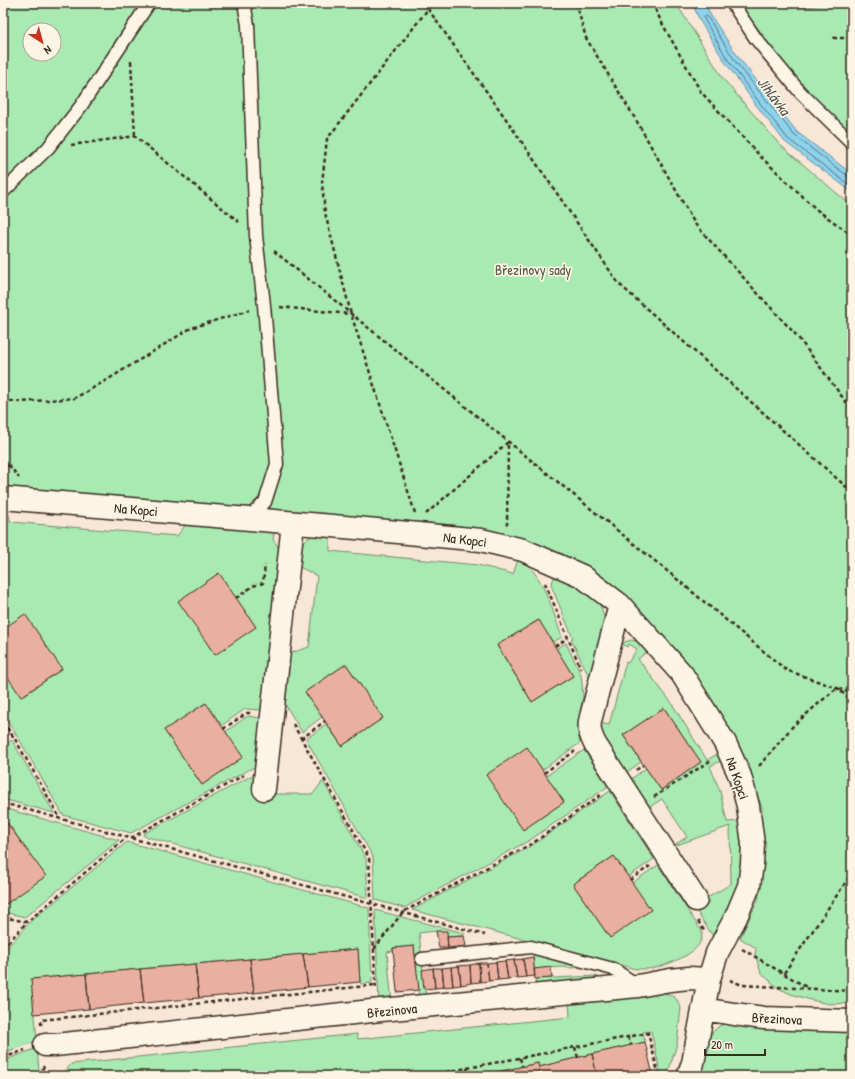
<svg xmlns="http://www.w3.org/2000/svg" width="855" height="1079" font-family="'Patrick Hand',sans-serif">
<rect width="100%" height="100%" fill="#f8e7d7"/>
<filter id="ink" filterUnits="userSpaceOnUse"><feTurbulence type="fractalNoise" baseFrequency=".025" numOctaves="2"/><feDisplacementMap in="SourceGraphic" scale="8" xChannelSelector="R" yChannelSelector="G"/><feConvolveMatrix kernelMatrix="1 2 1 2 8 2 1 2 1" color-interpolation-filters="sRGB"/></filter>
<g filter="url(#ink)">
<path fill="#a9eab3" stroke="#728a68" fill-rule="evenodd" d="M3,3H676L724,80L780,145L852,206V1003L829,1004L811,1000L791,994L778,988L761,973L755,954L756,948L740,938L758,900L762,875V808L746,763L718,710L681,655L627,599L563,554L502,535L484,530L454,525L3,488ZM30,30H54V54H30Z
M740,3H779L793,6L808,7L830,3H852V136L811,95L788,69L745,11Z
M3,506L7,510L11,522L177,536L187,523L270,531L274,533L273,539L280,550L262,710L245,709L221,726L205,703L165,731L202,785L242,757L225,732L248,716L261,718L256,766L131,833L63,815L19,739L3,715V679L8,676L22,697L62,669L25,615L3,629Z
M315,535L330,537V551L478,565L513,574L518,560C542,567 554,616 562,637L553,642L538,620L497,646L532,702L573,676L556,649L566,643L581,675L582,682L583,697L578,725V733L580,743L542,770L527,748L523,830L564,802L546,776L584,750L607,785V787L530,840L404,908L375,900L373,857L306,739L326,724L342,746L383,718L346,664L305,692L322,717L302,732L280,696L285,655L309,647L317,576L296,565C299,549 297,542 315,535Z
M555,575L568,579L599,601L606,623L592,683L571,639L573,638L551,585Z
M631,640L643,643L649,650L638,659L671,702L707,760L719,753L723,760L710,766L720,791L727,822L740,821L741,838L740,877L737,892L714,938L693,906L731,884L730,826L677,845H674L687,837L662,799L648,808L627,782L646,768L661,790L701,762L664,708L623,735L641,762L623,775L596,722L609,725L626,662L628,663L637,649L629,644L627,647L622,644L625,642Z
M12,740L54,813L3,799V746Z
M262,770L259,794H313L323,781L366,859L368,898L144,836L143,834Z
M610,791L654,859L628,877L614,856L573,884L610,938L632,883L658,865L702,932C702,935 702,939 700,942C696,954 667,965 655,968C649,969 642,969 636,969L412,910L531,846Z
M3,808L119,840L25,917L3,912V901L6,904L45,876L8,823L3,826Z
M127,842L369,908L372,983L361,984L360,982L358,949L32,979L37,1041L3,1053V952L31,921Z
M375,910L464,933V936L447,937L436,931L419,933L426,999L419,1000L414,946L393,948V951L387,952L392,1003L379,1004Z
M535,954L582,965V967L569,968L563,967L534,969L533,957Z
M595,976L607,980L536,987L535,979Z
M662,992L673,996L677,1000L681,1008L677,1044L667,1076H661L651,1031L643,1032L645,1042L539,1067L538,1063L480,1076H62L71,1064L357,1034L358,1039L570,1017L569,1003Z
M729,1023L852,1030V1070L839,1076H697C701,1062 705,1037 717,1028C720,1025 724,1024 729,1023Z
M37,1048L39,1071L35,1076H3V1061Z"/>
<path fill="#8dd3ee" stroke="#6c8f9b" d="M692,3H705L711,16L739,58L797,132L852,174V192L785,142L756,105L725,62L700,21Z"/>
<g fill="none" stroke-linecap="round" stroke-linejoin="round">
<path stroke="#5c6e71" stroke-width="1" d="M852,177L848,176L834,166L794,135L735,61L707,16H704V19L728,60L759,102L788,139L852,187"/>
</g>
<path fill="#e9b0a1" stroke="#3b2a1e" d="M219,573L256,627L215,655L178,601Z
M25,614L62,669L21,697L3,670V629Z
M539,620L573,676L532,702L497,645Z
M346,664L383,718L342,746L305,692Z
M206,703L243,757L202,785L164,730Z
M664,708L701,762L661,790L623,735Z
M527,747L564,802L523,830L486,775Z
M7,823L46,876L6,904L3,901V826Z
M614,856L651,910L610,938L573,884Z
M436,931H447L448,948H439Z
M464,936L466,946L448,948L447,937Z
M414,946L419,990L397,992L393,948Z
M358,949L360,982L308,987L303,954Z
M303,954L308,987L254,993L250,959Z
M533,957L535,976L526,977L523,959Z
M250,959L254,993L199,998L195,964Z
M523,959L526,977L517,978L514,960Z
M514,960L517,978L508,979L505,961Z
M505,961L508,979L498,980L496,962Z
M496,962L498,980L489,981L487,963Z
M479,963H487L489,981L480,982Z
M479,963L480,982L471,983L470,965Z
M195,964L199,998L144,1003L140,969Z
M470,965L471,983L461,985L459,966Z
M459,966L461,985L453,986L451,967Z
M451,967L453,986L444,987L442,968Z
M551,967L552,978L535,979L534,969Z
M433,968H442L444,987L435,988Z
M433,968L435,988L424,989L422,970Z
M140,969L144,1003L89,1009L86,974Z
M86,974L89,1009L34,1014L31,979Z
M645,1042L653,1075L597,1076L592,1054Z
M592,1054L597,1076H541L539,1067Z
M538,1063L541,1076H484V1075Z"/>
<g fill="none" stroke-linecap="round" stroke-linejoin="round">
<g stroke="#3b2a1e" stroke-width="15">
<path id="lane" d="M244,3L248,25L256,236L264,305L277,464L265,502L247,519
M732,3L756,39L800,92L852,143
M3,192L48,148L81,106L149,3
M422,959L531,947L613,969L637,985"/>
</g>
<g stroke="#3b2a1e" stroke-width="25">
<path id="street" d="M3,498L356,528L481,540L523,550L582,576L620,605L682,674L725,743L740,776L748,806L753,844L752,864L749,886L736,917L717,953L709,979L693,1063L688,1076
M620,605L591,717C588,727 590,734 595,744L696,900
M264,789L293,523
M703,1009L734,1014L764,1018L852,1021
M45,1045H55L381,1010L638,986L670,980L689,978L709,979"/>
</g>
<path stroke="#3b2a1e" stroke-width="2.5" stroke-dasharray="4 3" stroke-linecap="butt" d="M576,3L586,38L639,125L695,224L751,286L797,336L852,410
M652,3L663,25L701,92L761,157L817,210L852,235
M3,5L6,3
M428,9L506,119L619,284L852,492
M833,38H852
M131,61L135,136
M71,145L135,136L239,222
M274,251L666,570L786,670L837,688L852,701
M280,307L350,314
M3,400L22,402L75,398L107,380L191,328L249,310
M3,461L9,465L19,478
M3,472L9,465
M415,513L351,314L325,213L322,183L327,139L428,9L426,3
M426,514L508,442L507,525
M545,583L581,669
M236,598L253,586L263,583L265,565
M555,646L568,638
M3,674L5,673
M3,722L15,739L60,818
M293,724L369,858L376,990
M223,729L247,713H251
M301,739L325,721
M759,766L793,726L818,704L837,688L852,693
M636,770L643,765
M544,773L575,751
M654,797L710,761
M3,803L485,935
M131,838L244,775
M630,880L650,866
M3,917L27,922L127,837
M698,921L705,932
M3,948L27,922
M374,949L403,912L533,843L602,794
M742,949L808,988
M784,973L852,873
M730,980L742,985L852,991
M41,1025V1020L376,985
M628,1037L631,1045
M575,1047L578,1058
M3,1058L25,1050
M520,1058L522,1066
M467,1068L469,1076
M39,1076L44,1066
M426,1076L648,1033L659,1076
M851,1076H852"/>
<use href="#lane" stroke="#fcf5e5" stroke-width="12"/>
<use href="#street" stroke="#fcf5e5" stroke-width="22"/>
</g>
</g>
<g text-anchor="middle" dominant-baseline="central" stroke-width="3.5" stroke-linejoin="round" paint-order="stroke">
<g font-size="14" fill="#565a43" stroke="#fcf5e5">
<text x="533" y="269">Březinovy sady</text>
</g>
<g font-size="14" fill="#3b2a1e" stroke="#fcf5e5">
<text transform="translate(136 509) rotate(5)">Na Kopci</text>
<text transform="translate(465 539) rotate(7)">Na Kopci</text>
<text transform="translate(738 778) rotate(71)">Na Kopci</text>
<text transform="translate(392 1010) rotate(-6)">Březinova</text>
<text transform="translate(777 1018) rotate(3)">Březinova</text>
</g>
<g font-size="15" font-style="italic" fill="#505452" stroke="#fcf5e5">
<text transform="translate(774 96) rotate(53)">Jihlávka</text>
</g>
</g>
<rect width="855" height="1079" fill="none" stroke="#fcf5e5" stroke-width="16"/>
<rect x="8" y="8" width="839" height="1063" fill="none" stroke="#3b2a1e" stroke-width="1.5" filter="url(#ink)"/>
<g transform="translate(42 42) rotate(144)"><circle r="19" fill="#fcf5e5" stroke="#afa495"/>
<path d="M0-3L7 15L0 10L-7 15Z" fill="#c8321e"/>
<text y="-6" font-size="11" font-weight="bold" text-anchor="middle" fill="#3b2a1e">N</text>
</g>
<path d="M705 1049v6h60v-6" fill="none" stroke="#3b2a1e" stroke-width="2"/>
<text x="711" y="1049" font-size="12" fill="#3b2a1e" stroke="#fcf5e5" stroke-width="3" paint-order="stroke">20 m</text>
</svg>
